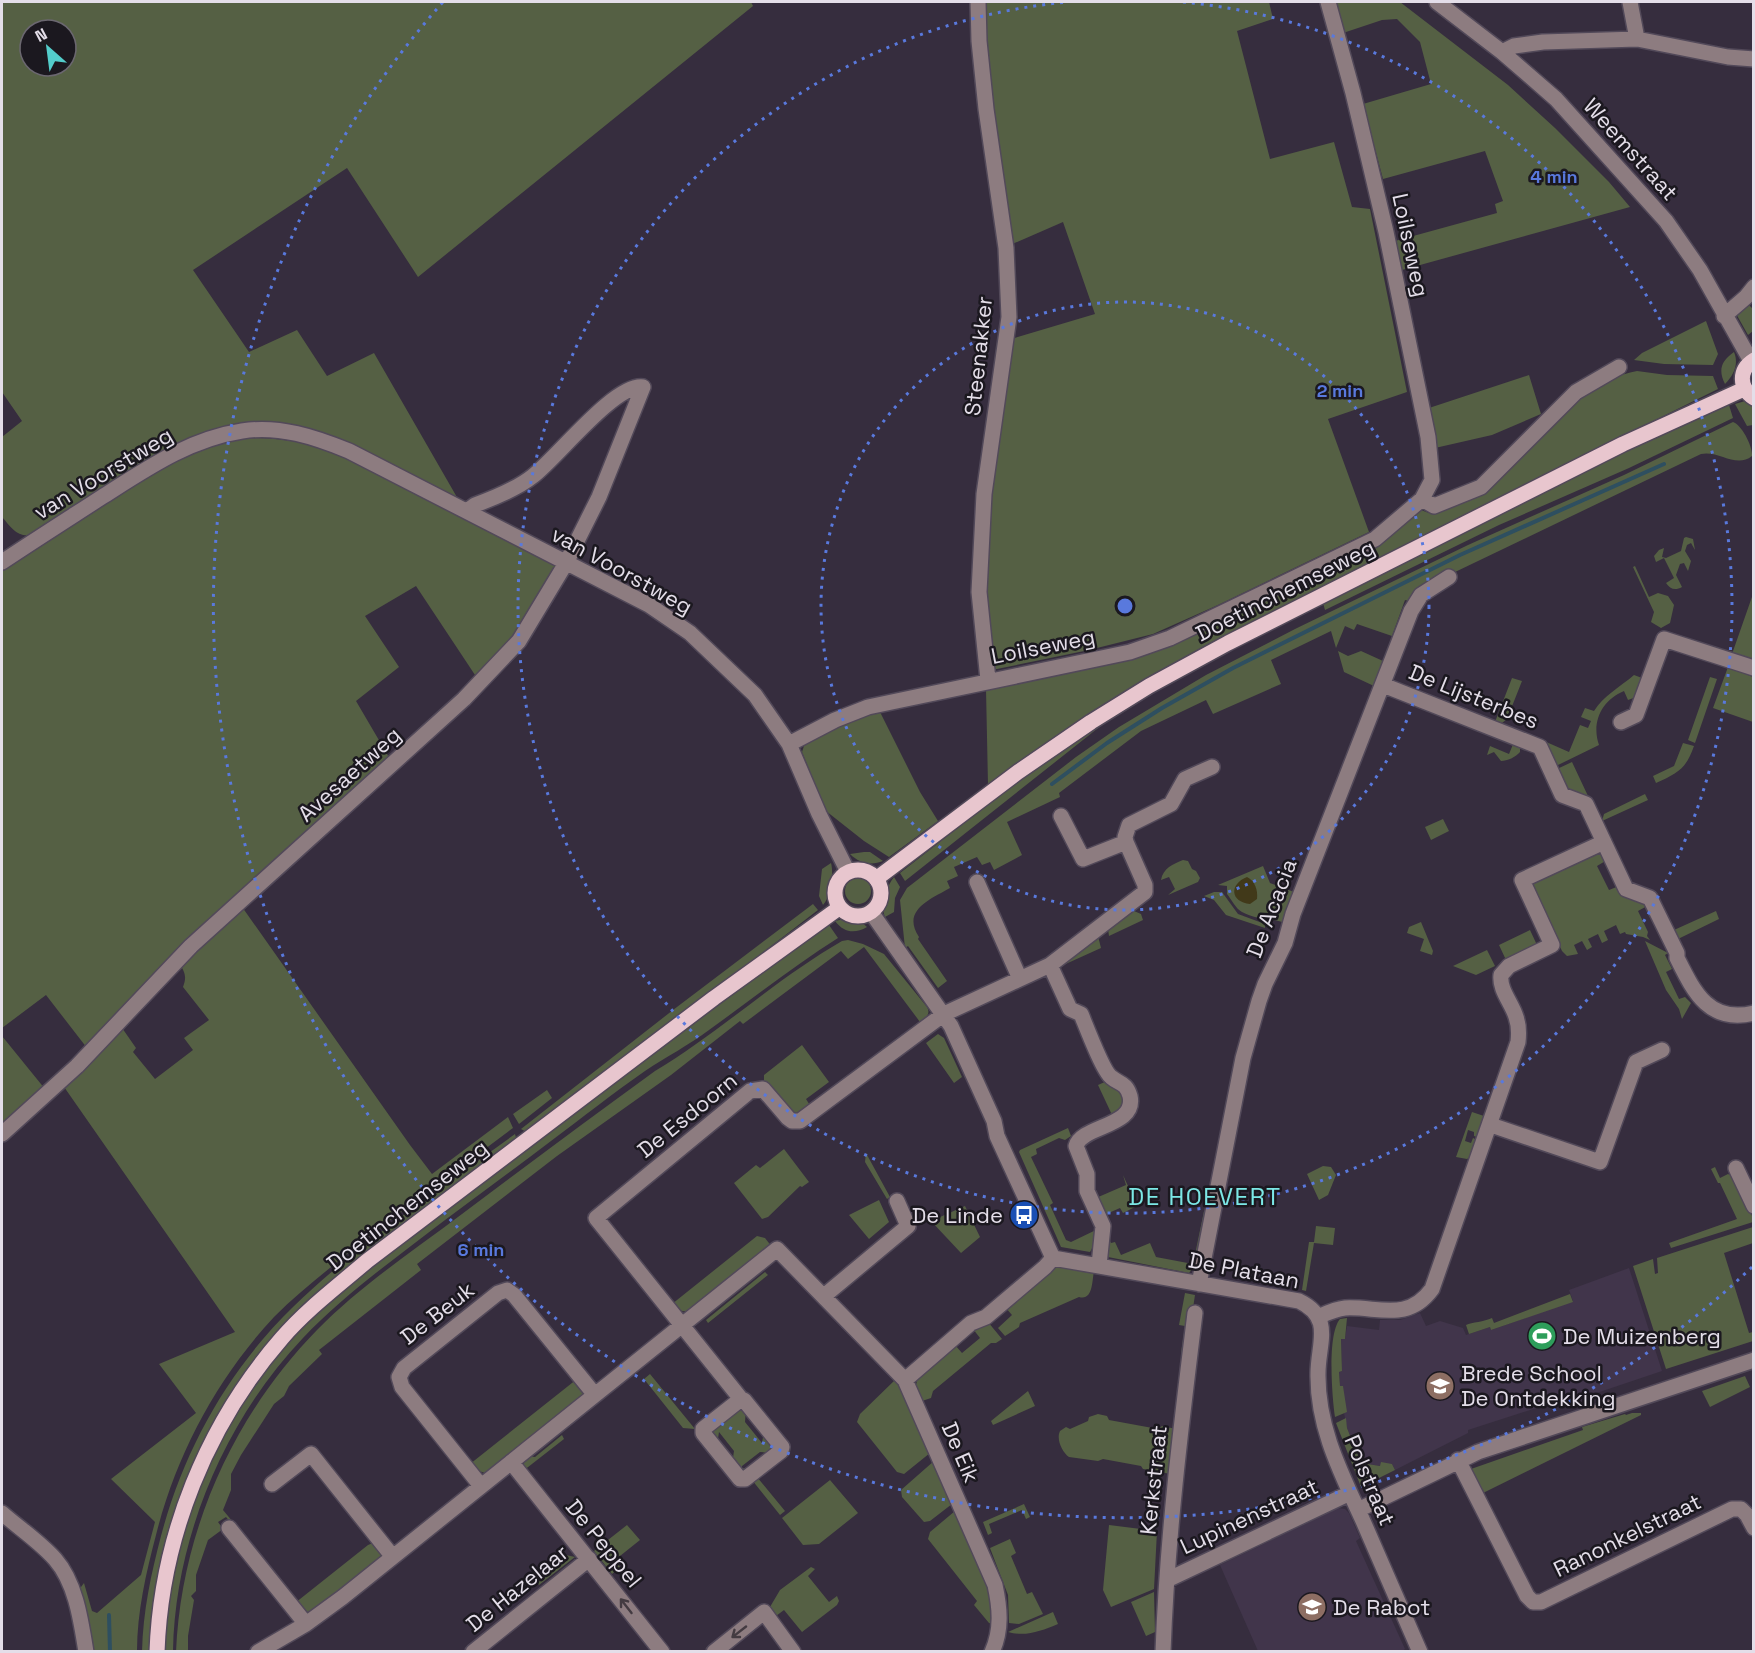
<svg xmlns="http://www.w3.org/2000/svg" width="1755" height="1653" font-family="'Space Grotesk',sans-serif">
<rect width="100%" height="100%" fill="#362d3e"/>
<path fill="#41354b" d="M1629,1268L1662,1371L1555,1407L1552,1403L1468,1430V1433L1395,1470L1392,1464L1380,1466L1361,1463L1347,1428L1344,1413L1343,1387H1340L1339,1372L1342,1371L1341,1339H1345L1347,1326L1379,1330L1380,1320H1400L1420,1313L1426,1326L1440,1321L1463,1328L1466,1335L1490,1327L1491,1330L1573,1301L1569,1290Z
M1338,1508L1345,1509L1349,1513L1360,1538L1356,1541L1405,1649L1401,1652L1258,1651L1220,1565Z"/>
<path fill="#556044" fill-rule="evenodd" d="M2,2H751L753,6L418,277L347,168L193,270L249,352L297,330L327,376L374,353L458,499L328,436L291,425L182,442L156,454L118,477L32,535C17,538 11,527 2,517V437L22,421L2,392ZM30,30H66V66H30Z
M982,2H1269L1273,19L1237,31L1270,159L1334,142L1352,207L1370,209L1407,392L1328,419L1369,532L1218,605L1153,634L1089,650L992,670L985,594L986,536L1011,339L1095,314L1063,222L1010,245L991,117Z
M1334,2H1400L1508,85L1555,128L1609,182L1630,207L1402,270L1395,241L1497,213L1495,204L1503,201L1485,151L1383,179L1363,104L1431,84L1420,42L1397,19L1382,20L1340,34Z
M1744,300L1753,309V331L1748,335L1730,303Z
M1706,321L1718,354L1713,365L1664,364L1634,360L1642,353Z
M1734,352C1739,364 1734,375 1725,384C1718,370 1721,361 1734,352Z
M1637,371L1667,375L1713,376L1718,389C1607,443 1497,501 1386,557C1328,586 1268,612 1210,643C1132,685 1059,732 988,785L986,689L1125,657L1421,510L1429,513L1469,500L1481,492C1519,455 1584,379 1637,371Z
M1529,375L1541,414L1492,435L1435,448L1429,408Z
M1745,401L1753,405V425L1747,426L1735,404Z
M1729,405L1733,418L1629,468L1499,525L1325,610L1323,603C1458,537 1590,464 1729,405Z
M1733,422C1742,425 1753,447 1752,456C1736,469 1719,450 1701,454L1453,573L1452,570L1425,583L1409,601L1405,600L1392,636L1357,624L1354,630L1345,626L1336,648L1331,631L1271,660L1281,684L1213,714L1206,700L1141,731L1059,793L1060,797L1007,822L1022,855L994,870L990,862L982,865L977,857L954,867L958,876L947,881L950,888C931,899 901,910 919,937L918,939L947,981L938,988L908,946L905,948L900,900L907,888L1076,757L1119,727L1206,675L1295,629L1468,545L1624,475Z
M242,438C274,438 298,440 329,450L557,565L523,626L477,678L416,586L365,616L399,667L356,701L390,759L87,1048L46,995L2,1028V570L112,496L192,450Z
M1686,537L1693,539L1695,550L1691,543L1687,545L1685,551L1691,561L1688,571L1684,563L1680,564L1676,575L1682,587C1675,591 1670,589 1666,583L1674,578L1664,558L1656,562L1654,556L1659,550L1664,548L1662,557L1666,558L1681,551L1684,538Z
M1635,566L1649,597L1658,593L1668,596L1674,605L1670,623L1661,628L1651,622L1654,612L1633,567Z
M1753,594V658L1741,661L1732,654Z
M1338,651L1348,656L1361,651L1383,661L1367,703L1374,686L1344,672Z
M1728,667L1753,677V722L1713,708Z
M1634,675L1642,678L1636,697L1628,700L1624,691C1602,700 1591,722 1599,745L1556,766L1544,741L1569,752L1580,725L1588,728L1591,721L1581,717L1585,708L1594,711C1603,696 1620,687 1634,675Z
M1710,677L1717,679L1695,743L1688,740Z
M1512,678L1522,681L1507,719L1502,723L1495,722Z
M879,710L920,792L938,821L889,857L864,841L826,811L802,752L804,746L845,721Z
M1112,717L905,881L900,873L1031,771Z
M1514,742L1520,747V752C1516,757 1507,761 1501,761L1494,752L1487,755L1490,746L1509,754Z
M1683,743L1694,746C1686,769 1678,773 1656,783L1653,776L1674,766Z
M1572,762L1588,796L1567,789L1557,769Z
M1645,794L1648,800L1602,821L1604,814Z
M1443,819L1449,831L1431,840L1425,827Z
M1599,850L1607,860L1597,866L1609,890L1619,886L1649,905L1638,911L1648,932L1647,936L1650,940L1643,937L1626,934L1625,932L1620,934L1616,925L1604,931L1608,940L1602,943L1598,934L1588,939L1592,947L1587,950L1582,941L1574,945L1578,954L1567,956L1562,951L1533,888V881L1537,877L1542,879Z
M864,852H870L883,861C871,866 859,863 850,854Z
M1183,860L1188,861L1192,869L1196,871L1200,878L1198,882L1168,895L1175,889L1169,877L1161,880C1163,868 1173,864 1183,860Z
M831,863C834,874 831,896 823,905L819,896L822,869Z
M1263,866L1270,883L1294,892L1285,923C1271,918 1256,920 1242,912C1236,909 1231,899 1227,894V886L1218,885Z
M894,877L900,887L895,898L894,912L885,917C880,906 886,887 894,877Z
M845 891a13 13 0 1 1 26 0a13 13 0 1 1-26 0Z
M1214,892H1222L1238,914L1265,924V928L1226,915L1214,900L1204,896Z
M240,904L410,1145L432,1174L508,1117L513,1128C461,1167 408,1206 357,1246C329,1269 300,1291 274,1317C217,1378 176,1455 156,1535C146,1573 137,1612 137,1651H91L78,1591L84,1583L92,1611L97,1613L141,1575L155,1522L111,1479L196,1413L159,1364L235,1332L62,1084L120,1025L136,1048L133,1052L155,1079L193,1050L184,1038L209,1020L183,987C187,977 185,972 179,963Z
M813,904L818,910L528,1133L521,1129L673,1010Z
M1134,911L1141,914L1143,920L1109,936L1108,929Z
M1716,911L1719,919L1678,939L1674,930Z
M848,918L860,921L867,927C855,934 844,933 835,921Z
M1421,922L1433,951L1432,955L1420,951L1424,939L1407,933L1409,927Z
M829,925L838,938C794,966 752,999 709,1030C689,1045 666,1057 645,1071C613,1093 582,1118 551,1141C509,1173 466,1204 424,1236C382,1268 339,1300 303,1338C225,1420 175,1538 173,1651L164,1652C174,1523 217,1413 309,1320C339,1290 374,1264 408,1238C452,1205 496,1173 540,1140C636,1068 731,994 829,925Z
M1530,930L1537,945L1506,960L1499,945Z
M1098,936L1101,948L1059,967Z
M848,940L863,944L884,954L927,1007C931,1014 926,1018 920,1022L864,947L848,959L841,951L743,1024L740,1021L671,1075L557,1156L417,1264L421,1270L319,1350L322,1354L289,1386L284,1396L274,1404L241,1455L231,1474V1490L223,1510L233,1522L231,1523L226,1517L218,1522L223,1529L208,1540L196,1575V1591L191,1596L194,1600L188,1636V1651L176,1652C181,1532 233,1416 317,1330C360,1286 413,1251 462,1214C526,1166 590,1118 655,1071C720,1032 776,979 842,941Z
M1645,941L1668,953L1665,955L1672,969L1666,972L1679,999L1685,997L1691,1003L1682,1019L1679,1009L1666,990Z
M1487,950L1495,966L1476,975L1453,966Z
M938,1034L944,1038L962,1077L954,1083L926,1043Z
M2,1036L45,1089L2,1127Z
M802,1045L829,1082L806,1099L811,1107L797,1114L787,1109L764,1081V1075Z
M1107,1081L1118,1084L1126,1102L1113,1117L1098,1085Z
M547,1090L552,1098L519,1124L513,1114Z
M1472,1112L1487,1117L1480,1138L1474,1136V1132L1468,1130L1465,1141L1471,1143L1473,1138L1479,1141L1472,1156L1467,1159L1456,1157Z
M1068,1128L1071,1136L1065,1140L1059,1138L1036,1149L1037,1154L1031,1157L1053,1203L1050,1205L1066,1240L1071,1242L1098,1229V1237L1090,1252L1061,1247L1019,1152L1020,1150Z
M515,1134L517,1141L252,1366L157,1585L151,1623L150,1651L142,1652C143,1611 151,1574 161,1536C184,1449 229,1369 293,1307C359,1243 441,1188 515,1134Z
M784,1149L809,1182L802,1187L800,1186L768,1217L762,1219L734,1183L756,1165L760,1168Z
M866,1153L890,1197L887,1199L865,1162Z
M1323,1166L1331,1167L1336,1175L1328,1195L1319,1200L1307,1174Z
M1715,1167L1720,1178L1728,1174L1735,1177L1753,1218V1222L1671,1248L1669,1243L1737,1219L1720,1183H1718L1711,1169Z
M1123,1175L1137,1206L1123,1213L1120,1208L1104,1215L1096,1198L1126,1185Z
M879,1200L889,1222L869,1239L849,1215Z
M965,1206L980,1237L961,1253L931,1221Z
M1204,1211L1207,1215L1199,1260L1189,1273L1108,1257L1107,1235L1111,1243L1115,1242L1121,1255L1150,1243L1156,1257L1193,1264Z
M1316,1226L1335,1228L1333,1245L1314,1243L1306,1291L1302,1290L1309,1242H1314Z
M1753,1227V1243L1724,1253L1749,1333L1753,1332V1341L1666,1369L1633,1266L1653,1259L1655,1274L1658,1273L1657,1258Z
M757,1236L765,1238L772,1247L689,1311C681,1312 677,1310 672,1304Z
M1058,1265L1094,1271C1092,1281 1093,1301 1079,1297L1020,1323L1019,1327L1005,1336L998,1328L1012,1315L1005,1307Z
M765,1272L768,1275L708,1323L706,1320Z
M1185,1293L1195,1295L1186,1354L1181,1353L1185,1326L1179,1325Z
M1570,1294L1573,1302L1491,1330L1490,1327L1469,1334L1466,1325C1472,1322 1484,1322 1492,1318L1494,1323Z
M1347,1318L1345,1339H1341L1342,1371L1339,1372L1340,1386H1343L1347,1412L1335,1417C1332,1397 1327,1334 1340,1319Z
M988,1322L1002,1339L996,1343H991L933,1391L931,1398L922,1401L916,1385L918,1377L955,1345L962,1353L980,1338L973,1329Z
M650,1374L695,1429L683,1428L644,1379Z
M1745,1376L1750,1387L1710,1407L1702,1391Z
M577,1379L583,1390V1397L485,1473L476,1470L470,1464Z
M896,1379L902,1388L930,1453L904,1474L897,1472L857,1422L860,1414Z
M1028,1391L1035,1406L993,1425L991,1421Z
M742,1404L746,1408L745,1422L762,1443L764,1431L774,1444L773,1453L760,1452L742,1466V1468L751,1470L745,1474L732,1464L734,1451L719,1432L717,1445L709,1431Z
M1632,1413H1641V1415L1483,1493L1471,1469L1583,1430L1582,1427L1625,1414L1626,1415Z
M1098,1414L1107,1416L1109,1420L1158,1429L1162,1426L1176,1429L1171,1474L1143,1469L1141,1466L1103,1459L1098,1461L1069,1457C1062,1452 1056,1439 1060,1431L1066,1427L1070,1429L1088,1421L1089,1417Z
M1346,1418L1347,1428L1361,1463L1380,1466L1381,1462L1392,1464L1395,1470L1361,1487L1336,1423Z
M562,1435L564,1439L523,1471L524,1460L528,1456L535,1457Z
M934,1461L952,1504L930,1521L924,1522L902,1497L901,1490Z
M757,1477L785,1511L780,1515L752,1480Z
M830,1480L858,1513L819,1544L803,1545L782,1518Z
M1024,1504L1030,1517L1026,1519L1022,1510L989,1524L992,1533L988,1535L983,1522Z
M955,1511L987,1586L990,1597L993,1624L989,1623L974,1605L977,1601L928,1539L930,1532Z
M627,1525L640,1540L615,1560L620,1567L612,1574L594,1551Z
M1109,1525L1157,1531L1154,1589L1111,1607L1103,1590Z
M1010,1539L1016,1553L1011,1556L1027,1594L1032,1592L1043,1614L1019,1624L1009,1623L1008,1595L990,1548Z
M375,1542L385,1554L306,1616L295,1603L368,1545Z
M566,1555L575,1557L539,1585L536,1581Z
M811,1567L815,1569L808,1576L829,1602L837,1596L839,1601L837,1605L802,1632L784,1610L776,1616L770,1607L780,1590Z
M1154,1592L1155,1632L1146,1636L1131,1602Z
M1053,1612L1058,1624C1041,1631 1026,1637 1008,1632Z"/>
<path fill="#413919" d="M1247,877C1255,881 1258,890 1257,899L1250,904C1230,902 1229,884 1247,877Z"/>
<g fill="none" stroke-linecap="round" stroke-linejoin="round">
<path stroke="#2e4f60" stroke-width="4" d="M1052,784L1107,743L1162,708L1233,668L1460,555L1664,464
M109,1615L110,1652"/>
<g stroke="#524959" stroke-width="18">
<path id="minor" d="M978,2L979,41L986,109L1006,248L1009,317L984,494L979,592L988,680
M1437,2L1502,52L1556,99L1666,221L1700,270L1751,361
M1630,2L1637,39
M1502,52L1514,46L1543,42L1637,39L1728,57L1754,59
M1724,316L1746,297L1754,287
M1422,499L1434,506L1481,487L1576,392L1619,367
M2,562C35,540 68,519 102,497C146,469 189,439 242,431C279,425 315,437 349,451L649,605L690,633L755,695L789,744L819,814L848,872
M1383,685L1540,747L1562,795L1586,804L1626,889L1650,898L1677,953V958C1694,992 1709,1024 1754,1013
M1621,722L1636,715L1664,639L1754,668
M789,744L835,720L868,707L1130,652L1170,638L1375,539L1422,499L1432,480L1428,437L1386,232L1353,93L1328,2
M1061,816L1083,859L1126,842
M977,882L1020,979
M871,912L951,1026L994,1121L997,1136L1053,1258
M1050,965L1070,1009L1081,1014C1086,1026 1103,1071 1111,1077C1119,1084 1126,1082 1130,1096C1137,1127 1082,1125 1076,1146L1087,1174V1191L1103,1226L1099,1265
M1491,1125L1600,1162L1636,1062L1662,1050
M2,1134L77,1066L191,946L464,699L519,641L566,563L599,497L643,387C615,383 557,458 533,476C517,489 494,498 475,505L467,511
M1736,1168L1754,1206
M1053,1258L1299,1301C1334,1318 1318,1343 1318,1373C1317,1427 1341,1473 1363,1521C1382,1565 1401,1608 1420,1652
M1199,1284L1243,1058L1259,1001L1265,984L1285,943L1293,914L1411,611L1421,595L1449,577
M824,1296L908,1226L897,1201
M1318,1317C1327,1313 1335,1309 1345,1308C1378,1306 1407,1323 1432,1289L1518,1042C1519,1033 1519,1025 1516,1017C1512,1003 1499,990 1501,975L1509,966L1552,945L1522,880L1604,842
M905,1380L971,1323L986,1317L1045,1267L1053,1258
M741,1399L703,1429V1433L740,1479H745L781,1451L782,1447L744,1400L741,1399L596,1218L750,1091L763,1089L788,1118L792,1121H800L944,1014L1050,965L1145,892V885L1126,842L1125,837L1129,825L1171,804L1185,779L1212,767
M1458,1460L1527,1596L1533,1602H1541L1732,1509H1741L1747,1515L1754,1528
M511,1462L662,1652
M272,1484L311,1454L393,1557
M481,1486L402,1387L399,1377L404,1368L498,1293L507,1290L514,1295L595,1395
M1358,1510L1478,1452L1754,1360
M2,1513C19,1528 40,1542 55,1559C76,1583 81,1621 86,1652
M229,1528L306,1624
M1167,1580L1350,1493
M258,1652L306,1624L343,1597L777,1249L905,1380L995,1585C1000,1608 1002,1630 992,1652
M473,1652L589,1559
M714,1652L764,1612L793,1652
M1163,1652C1167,1538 1181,1426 1195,1313"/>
</g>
<g stroke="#524959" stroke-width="18">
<path id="major" d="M1754,360C1738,370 1739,388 1754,398
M835 893a23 23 0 1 1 46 0a23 23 0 1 1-46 0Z
M876,879L1018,772L1091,722L1149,686L1228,643L1623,444L1744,389
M157,1652C161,1537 207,1424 282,1338C307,1309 338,1286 367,1261L714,998L839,908"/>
</g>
<use href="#minor" stroke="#8d7c80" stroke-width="15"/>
<use href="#major" stroke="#e8c6ce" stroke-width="15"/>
</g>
<defs><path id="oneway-shaft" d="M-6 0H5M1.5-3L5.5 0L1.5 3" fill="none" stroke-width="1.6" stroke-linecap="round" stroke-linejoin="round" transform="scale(1.5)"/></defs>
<g stroke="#433b41">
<use href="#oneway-shaft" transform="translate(626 1606) rotate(-128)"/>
<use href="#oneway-shaft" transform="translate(739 1632) rotate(142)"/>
</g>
<g fill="none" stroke="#5979dd" stroke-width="3" stroke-dasharray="3 6">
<circle cx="1125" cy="606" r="304"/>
<path d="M1183 2A607 607 0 1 1 1067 2"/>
<path d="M1752 1267A911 911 0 0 1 443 2"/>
</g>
<defs>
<g id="bus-disc" transform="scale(1.5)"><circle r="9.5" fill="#1a4fb4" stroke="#1b181f"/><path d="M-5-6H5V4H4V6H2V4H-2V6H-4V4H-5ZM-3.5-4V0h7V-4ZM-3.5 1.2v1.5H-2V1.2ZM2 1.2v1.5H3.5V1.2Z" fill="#fff"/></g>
<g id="stadium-disc" transform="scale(1.5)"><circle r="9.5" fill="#2e9e5b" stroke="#1b181f"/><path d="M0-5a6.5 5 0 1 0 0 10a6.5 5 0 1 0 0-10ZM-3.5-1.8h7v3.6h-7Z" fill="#fff"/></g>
<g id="school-disc" transform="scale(1.5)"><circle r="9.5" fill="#8d6e63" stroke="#1b181f"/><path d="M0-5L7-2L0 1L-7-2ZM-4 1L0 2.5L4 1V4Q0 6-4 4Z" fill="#fff"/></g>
</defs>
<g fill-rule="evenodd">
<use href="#bus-disc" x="1024" y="1215"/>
<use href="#stadium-disc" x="1542" y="1336"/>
<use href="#school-disc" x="1440" y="1386"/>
<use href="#school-disc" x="1312" y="1607"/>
</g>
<g text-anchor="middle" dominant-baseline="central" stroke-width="5" stroke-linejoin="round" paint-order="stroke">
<g font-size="22" fill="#e4dee9" stroke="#1b181f">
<text transform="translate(1631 149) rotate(48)">Weemstraat</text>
<text transform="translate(1411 245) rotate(78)">Loilseweg</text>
<text transform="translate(978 356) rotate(-84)">Steenakker</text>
<text transform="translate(103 473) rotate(-31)">van Voorstweg</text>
<text transform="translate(622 570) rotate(29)">van Voorstweg</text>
<text transform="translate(1285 590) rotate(-27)">Doetinchemseweg</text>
<text transform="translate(1043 646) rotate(-11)">Loilseweg</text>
<text transform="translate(1474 696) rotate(22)">De Lijsterbes</text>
<text transform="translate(349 774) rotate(-42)">Avesaetweg</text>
<text transform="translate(1271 908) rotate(-69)">De Acacia</text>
<text transform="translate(687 1115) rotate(-39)">De Esdoorn</text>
<text transform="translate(407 1205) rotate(-38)">Doetinchemseweg</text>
<text transform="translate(1244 1270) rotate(11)">De Plataan</text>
<text transform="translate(437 1313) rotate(-38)">De Beuk</text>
<text transform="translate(961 1452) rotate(67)">De Eik</text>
<text transform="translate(1153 1480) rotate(-84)">Kerkstraat</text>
<text transform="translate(1370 1480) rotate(67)">Polstraat</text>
<text transform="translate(1249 1516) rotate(-25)">Lupinenstraat</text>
<text transform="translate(1627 1535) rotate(-26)">Ranonkelstraat</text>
<text transform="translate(604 1543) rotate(51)">De Peppel</text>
<text transform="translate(517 1588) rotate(-39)">De Hazelaar</text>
</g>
<g font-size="22" fill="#e4dee9" stroke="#1b181f" text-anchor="start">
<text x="1003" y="1215" text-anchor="end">De Linde</text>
<text x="1563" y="1336">De Muizenberg</text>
<text x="1461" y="1373">Brede School<tspan x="1461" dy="25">De Ontdekking</tspan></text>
<text x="1333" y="1607">De Rabot</text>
</g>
<g font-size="24" letter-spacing="1.5" fill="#7ce8e6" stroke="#1b181f">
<text x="1205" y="1196">DE HOEVERT</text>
</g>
</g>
<circle cx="1125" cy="606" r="9" fill="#5979dd" stroke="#1b181f" stroke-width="3"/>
<g font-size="18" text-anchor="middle" font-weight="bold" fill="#5979dd" stroke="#1b181f" stroke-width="5" stroke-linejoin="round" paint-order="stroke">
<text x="1554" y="183">4 min</text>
<text x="1340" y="397">2 min</text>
<text x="481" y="1256">6 min</text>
</g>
<rect width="1755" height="1653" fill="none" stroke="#e4dee9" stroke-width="6"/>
<g transform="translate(48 48) rotate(332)"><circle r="28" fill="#1b181f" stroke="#6b6770" stroke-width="1.5"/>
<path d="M0-4.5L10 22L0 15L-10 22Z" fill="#53cdcb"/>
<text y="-9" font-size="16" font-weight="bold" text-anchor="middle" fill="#e4dee9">N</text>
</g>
</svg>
